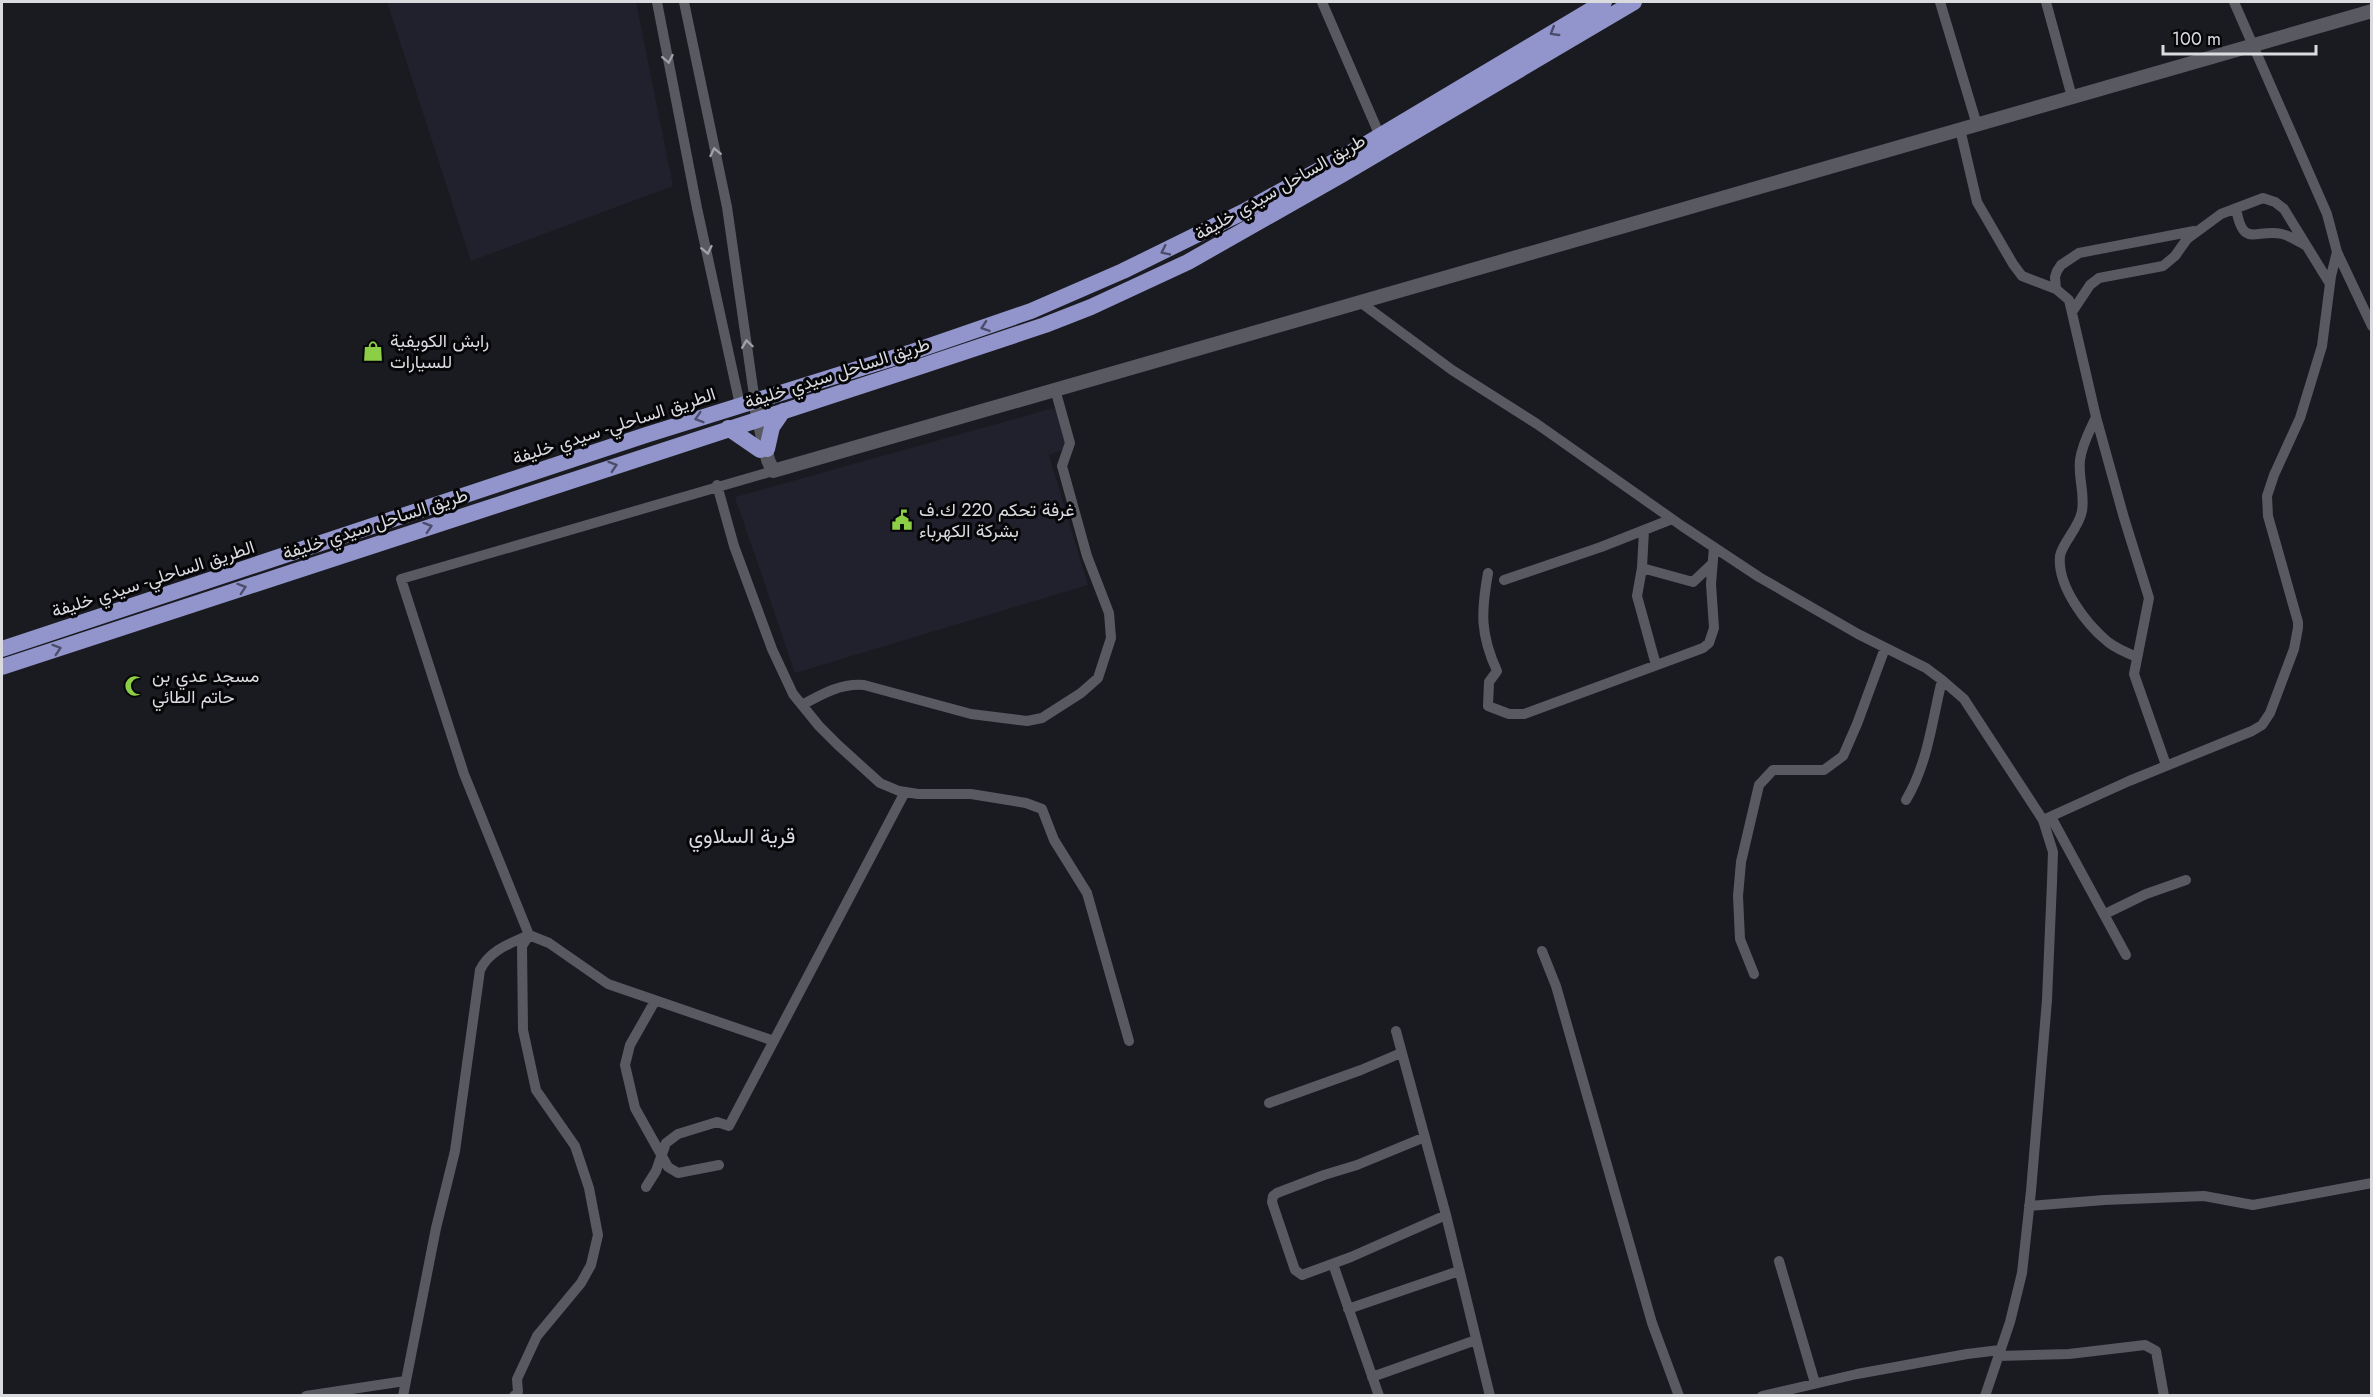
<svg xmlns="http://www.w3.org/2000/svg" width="2373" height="1397" font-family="Jost,Vazirmatn,sans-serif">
<rect width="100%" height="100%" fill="#1a1b20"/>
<path fill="#20212c" d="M387,2H636L673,186L471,261Z
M1057,407L1069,448L1049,455L1088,585L795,673L735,497Z"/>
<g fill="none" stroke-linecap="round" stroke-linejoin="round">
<path stroke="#595a61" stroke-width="10" d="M657,2L697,208L740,405
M684,2L727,207L755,402
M1322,2L1380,136
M1940,2L1977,125
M2046,2L2072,97
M1960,129L1977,202L2013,264L2022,276L2056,289L2069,300L2096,417L2124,518L2149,598L2134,674L2166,765
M2236,208C2243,250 2256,228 2282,234C2290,236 2298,241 2305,245
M2337,252L2372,326
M2056,289L2055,277L2057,271L2061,265L2079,253L2194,231
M1360,302L1452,370L1537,424L1682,526L1759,577L1858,634L1926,668L1942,680L1964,699L2043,820L2053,852L2052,882L2047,1000L2031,1191L2022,1273L2010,1322L1985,1396
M2072,312L2090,285L2099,278L2163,266L2175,256L2187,239L2221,214L2263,198L2275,202L2284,209L2330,284
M2096,417C2090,430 2082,444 2080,460C2078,477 2085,494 2082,511C2079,528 2062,543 2060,556C2057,586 2086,624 2108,642C2117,649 2127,653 2137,657
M717,485L734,546L772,649L793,694L819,726L838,745L880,783L899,791L918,794H971L1026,803L1042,809L1054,840L1087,893L1129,1041
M1644,530L1642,568L1693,582L1712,564
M1642,568L1637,596L1656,665
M1488,573C1481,612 1480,634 1497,671L1489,682L1488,706L1509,714H1524L1703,648L1709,643L1714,628L1711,584L1714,547
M1504,580L1601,547L1672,519
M802,705C822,694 841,683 864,685L971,714L1027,721L1042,718L1081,693L1098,678L1111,638L1109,613L1087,556L1062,466L1070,443L1055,389
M1906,800C1928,763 1932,721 1942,680
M2051,817L2126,955
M2043,820L2129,781L2252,731L2262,725L2270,713L2294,649L2298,628V622L2268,516L2267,496L2274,475L2300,418L2322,346L2331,276L2337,252L2327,214L2234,2
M2105,914L2146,894L2186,880
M529,935L464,774L401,579L773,471
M1542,951L1556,986L1652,1323L1679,1396
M1754,974L1740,939L1738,896L1741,862L1759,785L1773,770H1824L1843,756L1857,724L1885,648
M655,1001L630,1045L625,1065L635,1108L668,1167L678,1173L719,1165
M1396,1031L1446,1215L1490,1396
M1269,1103L1361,1070L1401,1053
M1425,1137L1357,1165L1324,1175L1277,1193L1273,1196L1272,1202L1295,1270L1302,1275L1351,1257L1446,1215
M646,1187L656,1171L666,1143L678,1134L717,1122L729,1126L905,792
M2029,1206L2104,1200L2204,1196L2253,1205L2372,1183
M1779,1261L1815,1383
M1333,1264L1379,1396
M1348,1309L1459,1271
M1998,1356L2069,1354L2145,1345L2156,1351L2164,1396
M1372,1377L1476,1340
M306,1396L405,1381
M403,1396L436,1228L455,1151L480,970C490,950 509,944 529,935L549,943L608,984L774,1041
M514,1396L518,1392L517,1379L537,1336L581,1283L591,1265L598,1235L589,1188L575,1146L536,1090L523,1030L522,946L529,935
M1762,1396L1857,1374L1967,1354L2000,1350"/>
<path stroke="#595a61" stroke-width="14" d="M757,411L768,460L773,471L2372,11"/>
<path stroke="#9294cc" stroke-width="16" d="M728,428L760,450
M767,449L772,427L783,411
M2,649L646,435L909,353L1031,311L1123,271L1243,212L1366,144L1604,2
M2,667L913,369L1045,325L1091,307L1188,262L1343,174L1634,2"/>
</g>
<defs><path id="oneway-chevron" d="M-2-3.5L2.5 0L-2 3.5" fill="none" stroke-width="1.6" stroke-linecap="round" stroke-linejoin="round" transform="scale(1.5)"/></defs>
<g stroke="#4c4d6a">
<use href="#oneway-chevron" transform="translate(1554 32) rotate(149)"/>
<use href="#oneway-chevron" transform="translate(1165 251) rotate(154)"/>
<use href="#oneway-chevron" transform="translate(985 327) rotate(161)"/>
<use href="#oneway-chevron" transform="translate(699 418) rotate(163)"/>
<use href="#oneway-chevron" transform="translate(613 466) rotate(-18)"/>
<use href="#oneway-chevron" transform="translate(428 527) rotate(-18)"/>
<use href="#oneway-chevron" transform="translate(242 588) rotate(-18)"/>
<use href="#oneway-chevron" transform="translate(57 649) rotate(-18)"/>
</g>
<g stroke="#a0a1a6">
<use href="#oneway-chevron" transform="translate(668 59) rotate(79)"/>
<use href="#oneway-chevron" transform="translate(715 152) rotate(-102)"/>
<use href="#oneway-chevron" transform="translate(707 250) rotate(78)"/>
<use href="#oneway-chevron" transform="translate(747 344) rotate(-98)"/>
</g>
<defs>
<g id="shop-bare" transform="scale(1.62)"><path d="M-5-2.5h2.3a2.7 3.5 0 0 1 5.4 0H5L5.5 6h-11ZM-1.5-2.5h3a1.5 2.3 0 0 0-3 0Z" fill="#8cce45" stroke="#060608" stroke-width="2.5" paint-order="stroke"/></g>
<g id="civic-bare" transform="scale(1.62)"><path d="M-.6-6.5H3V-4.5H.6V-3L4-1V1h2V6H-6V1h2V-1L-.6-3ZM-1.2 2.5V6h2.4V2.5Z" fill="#8cce45" stroke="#060608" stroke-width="2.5" paint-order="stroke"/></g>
<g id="mosque-bare" transform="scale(1.62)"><path d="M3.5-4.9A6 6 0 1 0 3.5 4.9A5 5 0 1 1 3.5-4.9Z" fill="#8cce45" stroke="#060608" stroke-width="2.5" paint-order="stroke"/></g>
</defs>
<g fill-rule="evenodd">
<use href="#shop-bare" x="373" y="351"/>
<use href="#civic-bare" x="902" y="520"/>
<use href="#mosque-bare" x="135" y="686"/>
</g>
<g text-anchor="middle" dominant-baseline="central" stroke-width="6" stroke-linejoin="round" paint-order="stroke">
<g font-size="18" fill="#dadbdf" stroke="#060608">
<text transform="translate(1280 187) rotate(-30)">طريق الساحل سيدي خليفة</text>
<text transform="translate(837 373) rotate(-18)">طريق الساحل سيدي خليفة</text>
<text transform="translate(614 426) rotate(-18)">الطريق الساحلي- سيدي خليفة</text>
<text transform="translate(375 524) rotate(-18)">طريق الساحل سيدي خليفة</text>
<text transform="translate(153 579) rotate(-18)">الطريق الساحلي- سيدي خليفة</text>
</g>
<g font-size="18" fill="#dadbdf" stroke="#060608" text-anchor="start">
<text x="390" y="341">رابش الكويفية<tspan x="390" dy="21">للسيارات</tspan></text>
<text x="919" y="510">غرفة تحكم 220 ك.ف<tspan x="919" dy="21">بشركة الكهرباء</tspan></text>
<text x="152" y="676">مسجد عدي بن<tspan x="152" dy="21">حاتم الطائي</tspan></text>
</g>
<g font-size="21" fill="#dadbdf" stroke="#060608">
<text x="742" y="836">قرية السلاوي</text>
</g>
</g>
<rect width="2373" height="1397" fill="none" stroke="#dadbdf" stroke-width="6"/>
<path d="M2163 45v9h153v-9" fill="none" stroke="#dadbdf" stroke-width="3"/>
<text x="2172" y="45" font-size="18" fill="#dadbdf" stroke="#060608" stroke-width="4.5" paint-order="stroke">100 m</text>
</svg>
